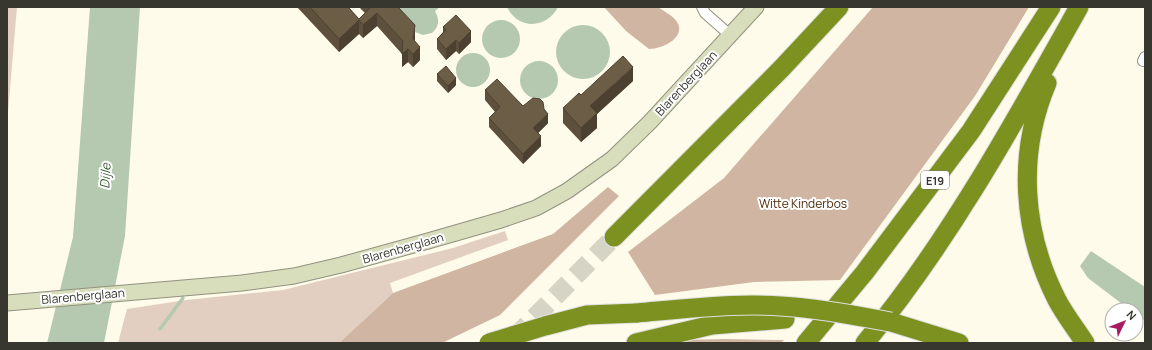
<svg xmlns="http://www.w3.org/2000/svg" width="1152" height="350" font-family="Manrope,sans-serif">
<rect width="100%" height="100%" fill="#fefbea"/>
<path fill="#e2cfc1" d="M7,7H17L7,124Z
M505,231L508,240L390,283L393,293L339,343H118L127,309L186,300L283,290L453,248Z"/>
<path fill="#cfb5a2" d="M604,7C621,7 641,4 657,7C660,8 664,11 667,13C694,29 671,48 649,49L626,31Z
M873,7H1029L975,96L840,280L754,282L655,295L628,252L724,178Z
M608,187L619,196L500,315L442,343H339L393,293L553,234Z
M725,339L784,340L781,343H673L682,340Z"/>
<path fill="#b5c9b1" d="M90,7H140L125,236L104,343H47L73,237Z
M392,7H440L435,11C440,20 439,27 432,33L423,35L415,32Z
M507,7H558C547,29 518,30 507,7Z
M482 39a19 19 0 1 1 38 0a19 19 0 1 1-38 0Z
M556 52a27 27 0 1 1 54 0a27 27 0 1 1-54 0Z
M456 70a17 17 0 1 1 34 0a17 17 0 1 1-34 0Z
M520 80a19 19 0 1 1 38 0a19 19 0 1 1-38 0Z
M1091,251L1145,287V321L1136,314V310H1130L1088,278L1080,266Z"/>
<g fill="none" stroke-linecap="round" stroke-linejoin="round">
<path stroke="#b5c9b1" stroke-width="3.5" d="M160,329L183,298"/>
<path stroke="#d6d4c5" stroke-width="19" stroke-dasharray="19 10" stroke-linecap="butt" d="M514,338L614,237"/>
<g stroke="#939181" stroke-width="12">
<path id="street" d="M702,7L705,13L730,35
M1143,61L1145,57"/>
</g>
<g stroke="#939181" stroke-width="17">
<path id="secondary" d="M7,303L242,283L294,276L341,265L428,241L501,220L536,208L567,191L612,159L650,122L756,7"/>
</g>
<g stroke="#dfdfde" stroke-width="21">
<path id="highway" d="M1047,83C1017,154 1022,231 1057,300C1065,315 1076,329 1085,343
M614,237L782,68L839,7
M891,322L959,343
M545,326L587,315L637,313
M636,343L712,325L785,319
M806,343L865,272L971,131L1051,7
M865,343C950,240 1014,123 1079,7"/>
</g>
<use href="#street" stroke="#fff" stroke-width="10"/>
<use href="#secondary" stroke="#d8debc" stroke-width="15"/>
<use href="#highway" stroke="#7d9121" stroke-width="19"/>
<g stroke="#dfdfde" stroke-width="21" stroke-linecap="butt">
<path id="highway-bridge" d="M637,313C693,308 749,301 804,308C833,311 862,317 891,322
M489,343L545,326"/>
</g>
<use href="#highway-bridge" stroke="#7d9121" stroke-width="19"/>
</g>
<path fill="#5d503c" d="M297,7H348L359,19L365,13L359,7H398L415,39L414,40L420,60L413,67L408,62L402,67V54L377,26L363,38L359,34L339,52Z
M443,27L471,42L459,54L456,51L446,60L437,49V39L443,32Z
M437,74L456,85L448,93L437,81Z
M633,81L597,114V128L581,142L563,123V108L581,95Z
M485,90L523,106L544,109L548,123L538,133L541,146L523,164L489,127V118L495,112L485,100Z"/>
<path fill="#4c4131" d="M377,13V26L363,38V25Z
M359,20V34L339,52V39Z
M415,25V39L413,52V39Z
M471,31V42L459,54V43Z
M456,40V51L446,60V49Z
M420,47V60L413,67V54Z
M408,49V62L402,67V54Z
M633,67V81L597,114V128L581,142V128L590,106Z
M456,78V85L448,93V86Z
M548,114V123L533,138V128Z
M541,136V146L523,164V154Z"/>
<path fill="#6c5d46" stroke="#4c4131" d="M310,7H348L359,19L371,7H398L415,25L413,39L420,47L413,54L408,49L402,54L403,41L377,13L363,25L359,20L339,39Z
M456,15L471,31L459,43L456,40L446,49L437,39L446,30L443,27Z
M623,56L633,67L590,106L597,113L581,128L563,108L579,93L581,95Z
M446,66L456,78L448,86L437,74Z
M497,79L523,106L533,98L540,99L543,102L544,109L548,114L533,128L541,136L523,154L489,118L500,107L485,90Z"/>
<g text-anchor="middle" dominant-baseline="central" stroke-width="4" stroke-linejoin="round" paint-order="stroke">
<rect fill="#fff" stroke="#73726d" stroke-width="1" x="921" y="171" width="28" height="18" rx="3"/>
<g font-size="11" font-weight="bold" fill="#37362f">
<text x="935" y="180">E19</text>
</g>
<g font-size="12" fill="#37362f" stroke="#fff">
<text transform="translate(686 83) rotate(-47)">Blarenberglaan</text>
<text transform="translate(403 248) rotate(-16)">Blarenberglaan</text>
<text transform="translate(83 296) rotate(-5)">Blarenberglaan</text>
</g>
<g font-size="12" fill="#4c2806" stroke="#fff">
<text x="803" y="203">Witte Kinderbos</text>
</g>
<g font-size="13" font-style="italic" fill="#3c5b36" stroke="#fff">
<text transform="translate(105 176) rotate(-87)">Dijle</text>
</g>
</g>
<rect width="1152" height="350" fill="none" stroke="#37362f" stroke-width="16"/>
<g transform="translate(1124 322) rotate(47)"><circle r="19" fill="#ffffff" stroke="#afafac"/>
<path d="M0-3L7 15L0 10L-7 15Z" fill="#a61b61"/>
<text y="-6" font-size="11" font-weight="bold" text-anchor="middle" fill="#37362f">N</text>
</g>
</svg>
